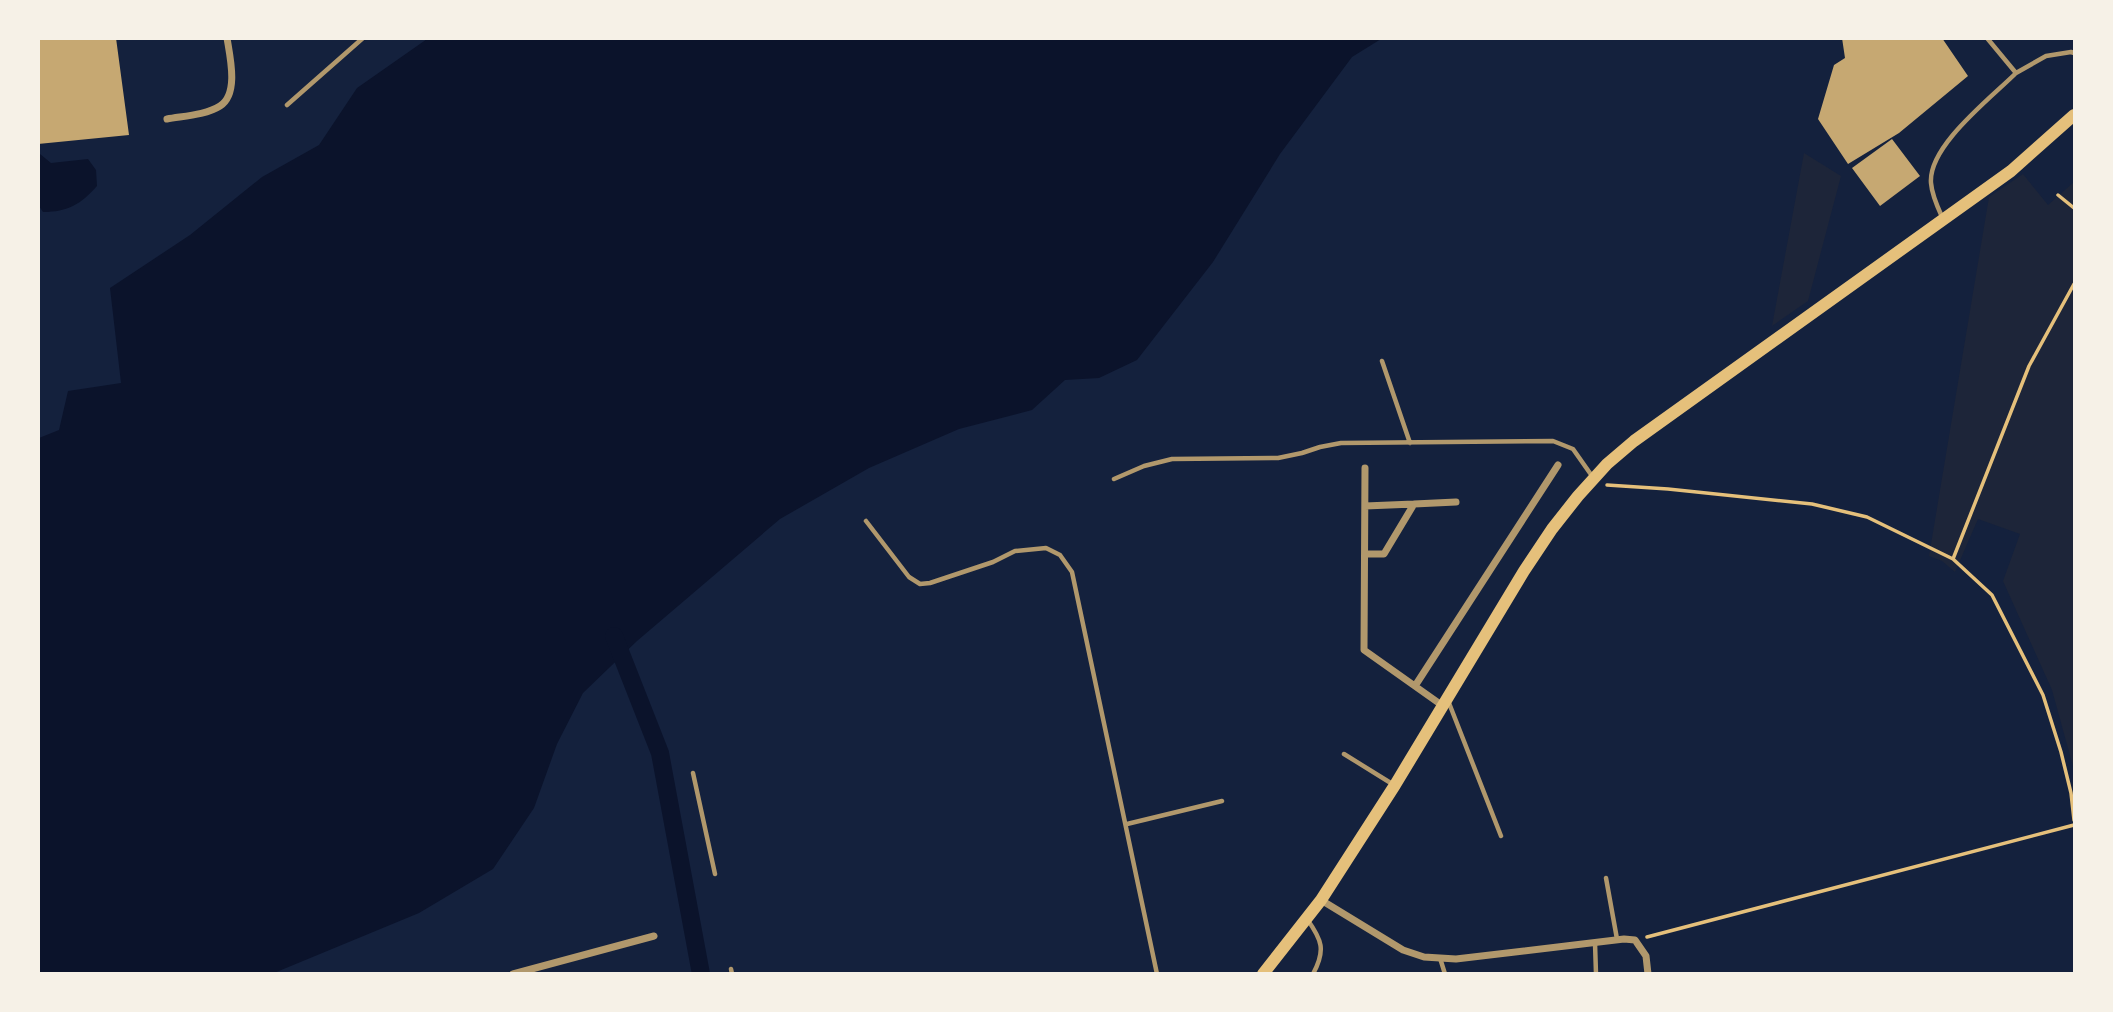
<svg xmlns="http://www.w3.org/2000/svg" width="2113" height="1012" font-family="Barlow,sans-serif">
<rect width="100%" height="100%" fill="#14213d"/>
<path fill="#1d2539" d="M1804,153L1841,176L1808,301L1772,326Z
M2023,174L2048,205L2074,182V770L2052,690L2003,581L2020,534L1978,519L1955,572L1942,561L1929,556L1989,197Z"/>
<path fill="#0b132b" d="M427,39H1381L1352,57L1280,154L1213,262L1137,360L1099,378L1065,380L1032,410L959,429L869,468L780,519L637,641L583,693L557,744L534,808L493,869L419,913L274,973H39V438L59,430L68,391L121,383L110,288L190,235L262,177L319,145L357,88Z
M40,154L51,163L88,159L96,170L97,186C81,204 68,212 43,212L39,206Z"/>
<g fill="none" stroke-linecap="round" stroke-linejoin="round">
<path stroke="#0b132b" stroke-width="18" d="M614,636L660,753L701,974"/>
</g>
<path fill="#c6a872" d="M40,38H116L129,135L38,144Z
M1842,38H1942L1968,76L1899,133L1848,164L1818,119L1834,65L1845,58Z
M1892,139L1920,176L1880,206L1852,168Z"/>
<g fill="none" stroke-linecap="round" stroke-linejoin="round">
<path stroke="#e5c07b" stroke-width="3.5" d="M2058,195L2074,208
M1607,485L1668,489L1812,504L1867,517L1953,559L1992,595L2043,695L2061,752L2071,793L2074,820
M1953,559L2029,366L2074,284
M1647,937L2074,825"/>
<path stroke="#b1986c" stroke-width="4.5" d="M2016,73L2046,56L2071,52L2074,53
M287,105L363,38
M1943,219C1938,208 1932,196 1931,183C1928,146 1991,98 2016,73L1987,38
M1382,361L1410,443
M1114,479L1144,466L1172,459L1278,458L1302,453L1320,447L1341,443L1553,441L1573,449L1592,476
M866,521L909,577L920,584L930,583L993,562L1015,551L1046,548L1060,555L1072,572L1157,974
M1449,703L1501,836
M1344,754L1394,785
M693,773L715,874
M1127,824L1222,801
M1606,878L1617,939
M1307,919C1322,940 1326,950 1313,974
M1595,943L1596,974
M1440,958L1445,974
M731,969L732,974"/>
<path stroke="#b1986c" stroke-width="7" d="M167,119C183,116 206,115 220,106C239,94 230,57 227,38
M1365,468L1364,650L1443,706
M1365,506L1414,504
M1365,554H1384L1414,504L1456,502
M1415,686L1558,465
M1321,900L1403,950L1424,957L1456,959L1624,939L1635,940L1646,956L1648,974
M513,974L654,936"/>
<path stroke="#e5c07b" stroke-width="12" d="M1263,974L1321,900L1395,785L1524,571L1552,529L1578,496L1607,464L1634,441L2011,171L2074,115"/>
</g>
<rect width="2113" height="1012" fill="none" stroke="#f6f1e7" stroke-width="80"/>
</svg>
